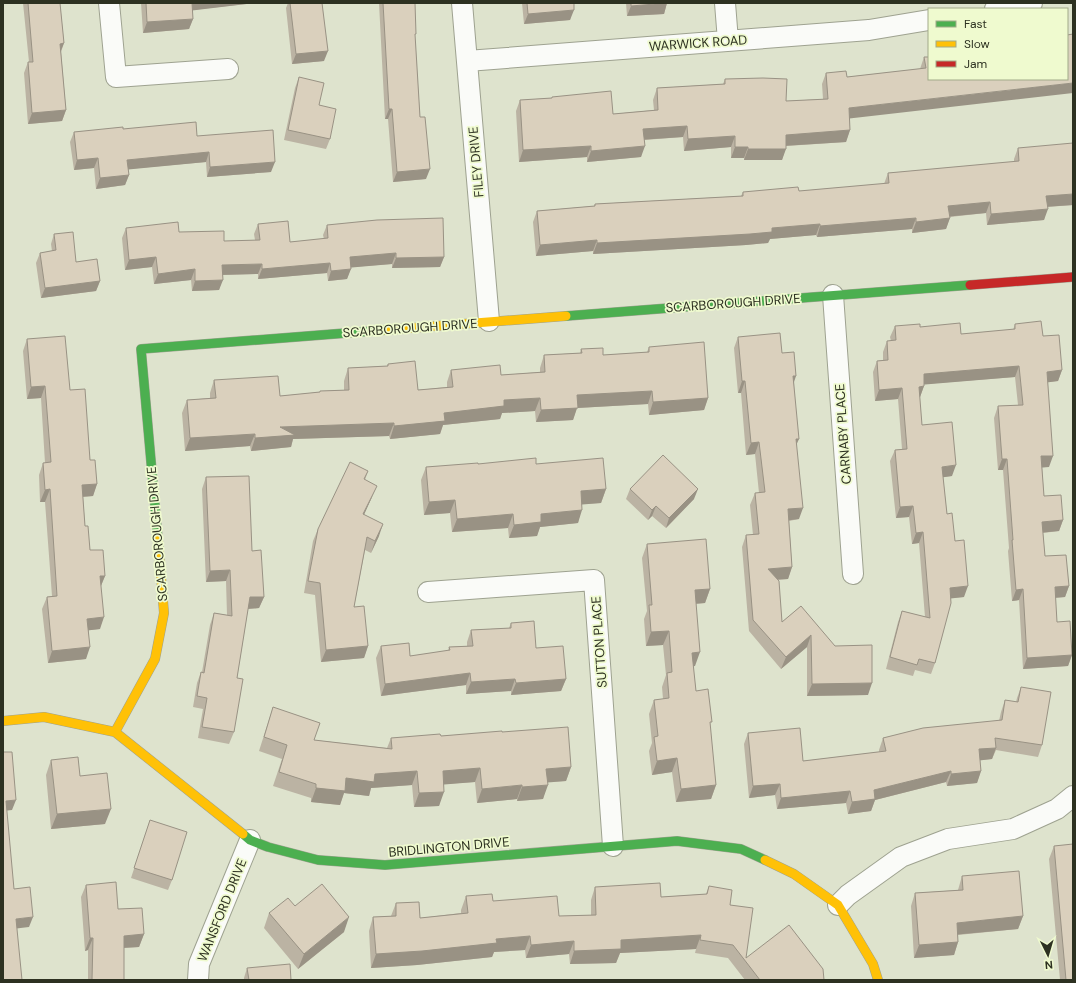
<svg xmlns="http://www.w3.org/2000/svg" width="1076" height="983" font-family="'DM Sans',sans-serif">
<rect width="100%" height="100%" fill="#dee3cd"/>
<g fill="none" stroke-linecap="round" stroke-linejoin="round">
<g stroke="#9ea290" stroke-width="22">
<path id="street" d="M109,3L116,77L228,69
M462,3L489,321
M725,3L728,41
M995,9L1032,3
M467,61L869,30L929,20
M833,295L853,574
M428,592L594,580L613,846
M838,905L848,895L901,857L948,839L1013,829L1057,809L1073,796
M198,980L199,964L250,840"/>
</g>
<g stroke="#9ea290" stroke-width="10">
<path id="fast" d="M566,316L970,285
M158,540L141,349L385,330
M243,834L250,840L268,847L318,860L385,865L677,841L741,849L765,860"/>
</g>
<g stroke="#9ea290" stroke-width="10">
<path id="slow" d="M385,330L566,316
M3,721L44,717L115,732L243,834
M115,732L155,659L164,613L158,540
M765,860L794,874L838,905L873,964L878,980"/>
</g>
<g stroke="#9ea290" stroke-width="10">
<path id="jam" d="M970,285L1073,277"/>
</g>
<use href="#street" stroke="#fafbf8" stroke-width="20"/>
<use href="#fast" stroke="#4caf50" stroke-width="9"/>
<use href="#slow" stroke="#ffc107" stroke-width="9"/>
<use href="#jam" stroke="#c62828" stroke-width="9"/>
</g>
<path fill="#bbb3a3" d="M23,3H60L64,43L61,52L66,110L62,121L28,124L24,73L28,62H29Z
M141,3H255L192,10L193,19L189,29L143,33Z
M288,3H322L324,61L292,64L286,8Z
M379,3H415V38L420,117L426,179L393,182L388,119H385Z
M522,3H574L570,20L524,24Z
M626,3H667L664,14L627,16Z
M924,57L929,79L850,118V130L846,142L786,146L782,160H744V158H731V147L684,151L683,137L644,140L641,157L587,162V157L519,162L516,111L520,100L552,98V97L613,114L654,110L653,100L657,88L723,84L725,79L786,101L823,99L822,84L826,73L847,77L920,69Z
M299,77L319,105L330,139L326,149L284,140L295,88Z
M123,129L197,136L271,172L207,177L206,162L128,169L129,175L125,185L96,189L94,168L74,170L70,142L74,132Z
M1018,148L1073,205L1047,207L1044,220L987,225L986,213L950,217L946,229L912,233V229L817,237L816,235L770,239L768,243L746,245L593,254V251L536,256L533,222L537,211L594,206L595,204L741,196L743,192L799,191L884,184L888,173L1014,162V159Z
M258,224L290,242L324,239L323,235L327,225L444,257L440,267L392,268V264L351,267L347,279L328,281L327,273L258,279V274L223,275L219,290L192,291L191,280L154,284L152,267L125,270L122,238L126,228L179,232L224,241L255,240L254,234Z
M54,234L76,262L100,281L96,291L41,298L36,263L40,253L52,251L51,244Z
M1015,324L1043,336L1062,370L1058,381L1048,382L1049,467H1042L1044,496L1063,520L1059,531L1043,533L1045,556L1069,586L1065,597L1055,598L1057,622L1072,655L1068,666L1023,669L1019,600L1012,601L1008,551L1009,548L1003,470H998L994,418L998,406L1018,405L1015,377L924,384V386L920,397H919L922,425L952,476L943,477L947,514L955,541L964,597L951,598L935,663L931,674L915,670L913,676L886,669L898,622L902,611L925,617L919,543L912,544L909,517L896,518L890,461L895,450L902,449L898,399L875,401L873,372L877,361L883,360V352L887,341H891L890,337L895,326L920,327L961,334L1013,330Z
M738,337L782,353L794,383L799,519L789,521L792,567L788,579L778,580L782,622L801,606L868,695L807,696V647L781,669L749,631L742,547L746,535H753L750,505L755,493H759L755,454L746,455L741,393H738L734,348Z
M27,339L70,390L97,484L93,496L83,497L85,526L90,550L105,576L101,586L100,629L89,630L86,659L48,663L42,609L47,597L52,596L45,502H40L39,475L43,463H45L41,398L27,399L23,351Z
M649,347L708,398L704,410L649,415L648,404L577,408L573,420L536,422L535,411L502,413L500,419L443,425L440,434L390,439L389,436L293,439L291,447L251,451L250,446L185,451L182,413L187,400L210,398V393L214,380L280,396L320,392V391L344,390V381L348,368L387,366L388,364L418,390L447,387V382L451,370L501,375L540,372V368L544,355L580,353L581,349L603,355L647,352Z
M478,464H536L606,489L601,503L582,504L578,523L540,527L537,536L509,538L508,528L452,532L450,513L424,515L421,480L426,467Z
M368,471L365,480L372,497L364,514L379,536L371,553L365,550L354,607L368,646L364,658L321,662L315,595L304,593L313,541L318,529Z
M206,477L252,551L264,597L259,608L248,609L237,678L234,732L229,744L198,738L203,709L193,707L197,683L201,672H202L210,625L214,613L227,615L226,581L206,582L202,489Z
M630,489L694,499L666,528L652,516L648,520L626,499Z
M647,544L710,589L705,603L696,604L695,666H693L696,691L710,726L716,785L711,799L676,802L672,772L652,775L649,751L652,743L649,714L654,700L663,699L662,687L666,675L663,645L646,646L644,619L647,611L642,558Z
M511,623L536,648L566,679L561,691L511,695V691L466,694V685L381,696L376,658L381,646L410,656L448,651L449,647L467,646V642L471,630L509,628Z
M1021,687L1042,745L1038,757L996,750L992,759L980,760L981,771L977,783L947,786L946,782L875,800L871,811L848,814L846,803L777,809L775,795L749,798L744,744L748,733L803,761L879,752V750L883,738L999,721L1001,712L1005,700L1016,702L1017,698Z
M273,707L314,740L387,748L391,738L441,736L502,732L571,767L566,781L547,782L543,799L517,801V799L477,803L475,782L444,784L439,806L414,807L412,785L371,788L369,796L344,793L340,805L311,802V798L273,786L282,759L259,751Z
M51,760L80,776L105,824L51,829L46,775Z
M150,820L172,880L168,890L131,878Z
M1054,846L1073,980H1060L1049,859Z
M962,876L1023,916L1018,929L958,935V942L954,955L914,958L911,906L915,893L958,890Z
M86,885L118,909L144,934L139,947L124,948V980H88V950L85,951L81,897Z
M709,886L730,905L746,958L824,980H745L728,958L695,953L696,949L620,953L616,963L570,964L569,954L526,958L525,950L494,952L492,957L417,965L371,968L369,931L373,917L391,916L396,903L420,918L461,913V910L466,896L493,901L559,916L591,915V900L595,887L661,897L706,894Z
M295,906L344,932L298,969L264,928L269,913Z
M247,968L291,980H244V978Z"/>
<path fill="#999284" d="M191,3H255L188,11Z
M667,3L664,14L627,16L631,6Z
M774,3H785L774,4Z
M574,10L570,20L524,24L528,14Z
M193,19L189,29L143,33L147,22Z
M64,43L60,53V44Z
M328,51L324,61L292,64L296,54Z
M1073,83V93L845,119L849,108Z
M389,109H392L388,119H385Z
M66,110L62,121L28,124L32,113Z
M687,126L683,137L639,140L643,129Z
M850,130L846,142L782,146L786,135Z
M735,136L731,147L684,151L688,139Z
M591,146L587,157L519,162L523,150Z
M645,146L641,157L587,162L591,151Z
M735,147H748L744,158H731Z
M748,149H786L782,160H744Z
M209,152L206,162L123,170L127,160Z
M98,158L94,168L74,170L77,160Z
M275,162L271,172L207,177L210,167Z
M430,169L426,179L393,182L397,172Z
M129,175L125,185L96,189L100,178Z
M1073,194V205L1043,207L1046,196Z
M990,202L986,213L944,217L948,206Z
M1048,209L1044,220L987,225L991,214Z
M916,218L912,229L817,237L820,226Z
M950,218L946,229L912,233L916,222Z
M820,224L816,235L770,239L768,243L746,245L593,254L597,243Z
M597,240L593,251L536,256L540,245Z
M396,253L392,264L346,268L350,257Z
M156,257L152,267L125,270L129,260Z
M444,257L440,267L392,268L396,258Z
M330,263L327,273L258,279L262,269Z
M262,264L258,274L218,275L222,265Z
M195,269L191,280L154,284L158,274Z
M351,269L347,279L328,281L331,271Z
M223,280L219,290L192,291L195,281Z
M100,281L96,291L41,298L45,288Z
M1019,366L1015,377L919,385L924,374Z
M1062,370L1058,381L1043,383L1047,372Z
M793,376H796L792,388Z
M742,381H745L741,393H738Z
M45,386L41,398L27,399L31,387Z
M924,386L920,397L915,398L919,387Z
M902,388L898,399L875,401L879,390Z
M652,391L648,404L577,408L573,420L536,422L541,410L577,395Z
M540,398L535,411L502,413L500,419L443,425L440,434L390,439L394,426L444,413L504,400Z
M708,398L704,410L649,415L653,402Z
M394,423L389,436L293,439L291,447L251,451L255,438L280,427Z
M255,434L250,446L185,451L190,438Z
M796,439H799L794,450Z
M759,442L755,454L746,455L751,443Z
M1041,456H1053L1049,467L1037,468Z
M1002,459H1007L1003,470H998Z
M956,465L952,476L938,478L942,467Z
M97,484L93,496L78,497L82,485Z
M377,486L372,497L359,526L363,514Z
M50,489L45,502H40L45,490Z
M606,489L601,503L576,505L581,491Z
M698,489L694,499L666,528L669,518Z
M455,500L450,513L424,515L429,502Z
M656,506L652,516L648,520L652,510Z
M913,506L909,517L896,518L900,507Z
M803,508L799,519L783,521L788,509Z
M582,510L578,523L540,527L537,536L509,538L514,525L541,514Z
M513,514L508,528L452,532L457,519Z
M1063,520L1059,531L1038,533L1042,522Z
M383,524L379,536L371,553L375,541Z
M923,532L919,543L912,544L916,533Z
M792,567L788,579L764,580L768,569Z
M230,570L226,581L206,582L210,571Z
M100,576H105L100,588Z
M968,586L964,597L946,599L950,588Z
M1069,586L1065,597L1051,598L1055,587Z
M710,589L705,603L690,604L695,590Z
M1023,589L1019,600L1012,601L1016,590Z
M250,597H264L259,608L246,609Z
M104,617L100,629L83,631L87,619Z
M669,631L663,645L646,646L651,632Z
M811,635L807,647L781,669L786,657Z
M368,646L364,658L321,662L326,650Z
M90,647L86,659L48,663L52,651Z
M700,652L695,666L687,667L692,653Z
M1072,655L1068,666L1023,669L1027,658Z
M470,673L466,685L381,696L385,684Z
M515,679L511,691L466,694L471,682Z
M566,679L561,691L511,695L516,683Z
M872,683L868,695L807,696L812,684Z
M996,748L992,759L975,761L979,749Z
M677,758L672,772L652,775L657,761Z
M571,767L566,781L541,783L546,769Z
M480,768L475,782L438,785L443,771Z
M417,771L412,785L371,788L369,796L344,793L340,805L311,802L316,788L346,778L375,774Z
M951,771L946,782L875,800L871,811L848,814L852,802L874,790Z
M981,771L977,783L947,786L951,774Z
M780,784L775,795L749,798L753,786Z
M522,785L517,799L477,803L482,789Z
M548,785L543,799L517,801L522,787Z
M716,785L711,799L676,802L681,789Z
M850,791L846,803L777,809L781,798Z
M444,792L439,806L414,807L419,793Z
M16,800L12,810L3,811L6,801Z
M111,809L105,824L51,829L57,814Z
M1023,916L1018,929L952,935L957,923Z
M33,917L29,927L12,929L16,919Z
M349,917L344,932L298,969L304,954Z
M144,934L139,947L120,948L124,936Z
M701,935L696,949L620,953L616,963L570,964L574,951L621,940Z
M530,936L525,950L494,952L492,957L417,965L371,968L376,954L496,939Z
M90,938H93L88,950L85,951Z
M574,941L569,954L526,958L531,945Z
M958,942L954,955L914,958L919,945Z"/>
<path fill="#dad0bd" stroke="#999284" d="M28,3H60L64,43L60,44L66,110L32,113L28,62H33Z
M146,3H192L193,19L147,22Z
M290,3H322L328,51L296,54Z
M383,3H415L416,34H415L420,117H425L430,169L397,172L392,109H389Z
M527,3H574V10L528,14Z
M631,3H667L631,6Z
M1073,34V83L849,108L850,130L786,135V149H748V147H735V136L688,139L687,126L643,129L645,146L591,151V146L523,150L520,100L552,98V97L611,91L613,114L658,110L657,88L725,84V79L763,78L787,79L786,101L828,99L826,73L846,71L847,77L926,68L924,57H929V79H1067V35Z
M299,77L324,83L319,105L336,109L330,139L288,130Z
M196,122L197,136L273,130L275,162L210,167L209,152L127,160L129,175L100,178L98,158L77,160L74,132L123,127V129Z
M1073,143V194L1046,196L1048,209L991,214L990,202L948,206L950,218L916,222V218L820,226V224L772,228V232L750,234L597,243V240L540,245L537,211L595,206V204L743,196V192L798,187L799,191L889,183L888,173L1019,161L1018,148Z
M443,218L444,257L396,258V253L350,257L351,269L331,271L330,263L262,269V264L222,265L223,280L195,281V269L158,274L156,257L129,260L126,228L178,222L179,232L224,231V241L260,240L258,224L288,221L290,242L328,238L327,225L377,220Z
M73,232L76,262L97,259L100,281L45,288L40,253L56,250L54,234Z
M1041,321L1043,336L1059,335L1062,370L1047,372L1053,456H1041L1044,496L1061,495L1063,520L1042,522L1045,556L1066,555L1069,586L1055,587L1057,622L1070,621L1072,655L1027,658L1023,589L1016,590L1012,540H1013L1007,459H1002L998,406L1023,405L1019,366L924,374V386L919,387L922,425L952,422L956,465L942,467L947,514L952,513L955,541L964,540L968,586L950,588L951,603L935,663L919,659L917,665L890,657L902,611L930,618L923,532L916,533L913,506L900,507L895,450L907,449L902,388L879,390L877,361L888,360L887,341L896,340L895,326L920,324V327L960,323L961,334L1015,329V324Z
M780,333L782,353L794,352L796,376H793L799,439H796L803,508L788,509L792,567L768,569L779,581L782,622L801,606L835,646L872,645V683L812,684L811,635L786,657L753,620L746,535L759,534L755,493L765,492L759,442L751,443L745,381H742L738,337Z
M65,336L70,390L85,389L90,460H95L97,484L82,485L85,526H88L90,550H103L105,576H100L104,617L87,619L90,647L52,651L47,597L57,596L50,489L45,490L43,463L51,462L45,386L31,387L27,339Z
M704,342L708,398L653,402L652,391L577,395L578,408L541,410L540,398L504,400V406L444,413L445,421L394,426V423L280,427L295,435L255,438V434L190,438L187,400L216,398L214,380L278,376L280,396L320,392V391L349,390L348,368L388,366V364L415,361L418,390L453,387L451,370L500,365L501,375L545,372L544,355L582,353L581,349L603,348V355L649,352V347Z
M663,455L698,489L669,518L656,506L652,510L630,489Z
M536,458V464L603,458L606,489L581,491L582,510L541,514V522L514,525L513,514L457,519L455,500L429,502L426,467L478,463V464Z
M350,462L368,471L364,479L377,486L363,514L383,524L375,541L367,537L354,607L364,606L368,646L326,650L320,583L308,581L318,529Z
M249,476L252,551L261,550L264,597H250L237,678L243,679L234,732L202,727L207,698L197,696L201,672L204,673L214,613L232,616L230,570L210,571L206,477Z
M706,539L710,589L695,590L700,652L692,653L696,691L708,689L712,722H710L716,785L681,789L677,758L657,761L654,737L658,736L654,700L669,698L667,673L672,672L669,631L651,632L649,605H652L647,544Z
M534,621L536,648L563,646L566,679L516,683L515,679L471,682L470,673L385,684L381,646L409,643L410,656L450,650L449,647L473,646L471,630L511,628V623Z
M1021,687L1051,692L1042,745L995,738L996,748L979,749L981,771L951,774V771L874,790L875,799L852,802L850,791L781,798L780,784L753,786L748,733L800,728L803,761L886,751L883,738L923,728L1002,720L1005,700L1018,702Z
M273,707L320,723L314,740L392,749L391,738L440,734L441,736L502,731V732L568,727L571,767L546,769L548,785L522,787V785L482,789L480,768L443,771L444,792L419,793L417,771L375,774L374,782L346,778L345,791L316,788V784L279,772L287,745L264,737Z
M3,752H12L16,800L6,801L14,889L30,887L33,917L16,919L22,980H3Z
M78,757L80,776L107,773L111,809L57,814L51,760Z
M150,820L187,832L172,880L134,868Z
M1073,844V980H1066L1054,846Z
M1019,871L1023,916L957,923L958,942L919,945L915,893L963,890L962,876Z
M116,882L118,909L142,908L144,934L124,936V980H92L93,938H90L86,885Z
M660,883L661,897L707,894L709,886L732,890L730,905L753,908L746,958L789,925L823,969L824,980H760L733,945L700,940L701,935L621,940V949L574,951V941L531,945L530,936L496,939L497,943L422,951L376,954L373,917L396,916V903L419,902L420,918L468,913L466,896L492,894L493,901L557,896L559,916L596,915L595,887Z
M322,884L349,917L304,954L269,913L288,898L295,906Z
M290,964L291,980H249L247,968Z"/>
<g text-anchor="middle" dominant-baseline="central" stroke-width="3.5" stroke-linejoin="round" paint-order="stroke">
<g font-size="13" fill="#2d3121" stroke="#effacf">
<text transform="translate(698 43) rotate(-4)">WARWICK ROAD</text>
<text transform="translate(476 162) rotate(-95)">FILEY DRIVE</text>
<text transform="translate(733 303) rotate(-4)">SCARBOROUGH DRIVE</text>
<text transform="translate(410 328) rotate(-4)">SCARBOROUGH DRIVE</text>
<text transform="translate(843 434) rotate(-94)">CARNABY PLACE</text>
<text transform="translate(157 534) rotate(-95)">SCARBOROUGH DRIVE</text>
<text transform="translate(599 642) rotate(-94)">SUTTON PLACE</text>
<text transform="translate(449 847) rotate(-5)">BRIDLINGTON DRIVE</text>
<text transform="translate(222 910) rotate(-68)">WANSFORD DRIVE</text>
</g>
</g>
<rect width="1076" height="983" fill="none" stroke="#2d3121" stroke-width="8"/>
<rect x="928" y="8" width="140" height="72" fill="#effacf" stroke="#a1aa89"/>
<rect x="936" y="21" width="20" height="6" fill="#4caf50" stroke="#a1aa89"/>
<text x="964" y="28" font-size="12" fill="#2d3121">Fast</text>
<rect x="936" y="41" width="20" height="6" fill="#ffc107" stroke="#a1aa89"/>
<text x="964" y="48" font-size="12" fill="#2d3121">Slow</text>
<rect x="936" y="61" width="20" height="6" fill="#c62828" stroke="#a1aa89"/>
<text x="964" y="68" font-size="12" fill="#2d3121">Jam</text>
<g transform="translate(1048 955) rotate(175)" stroke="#effacf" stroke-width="3" paint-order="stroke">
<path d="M0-3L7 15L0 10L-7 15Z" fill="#2d3121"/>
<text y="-6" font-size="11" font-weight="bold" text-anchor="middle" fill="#2d3121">N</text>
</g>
</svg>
